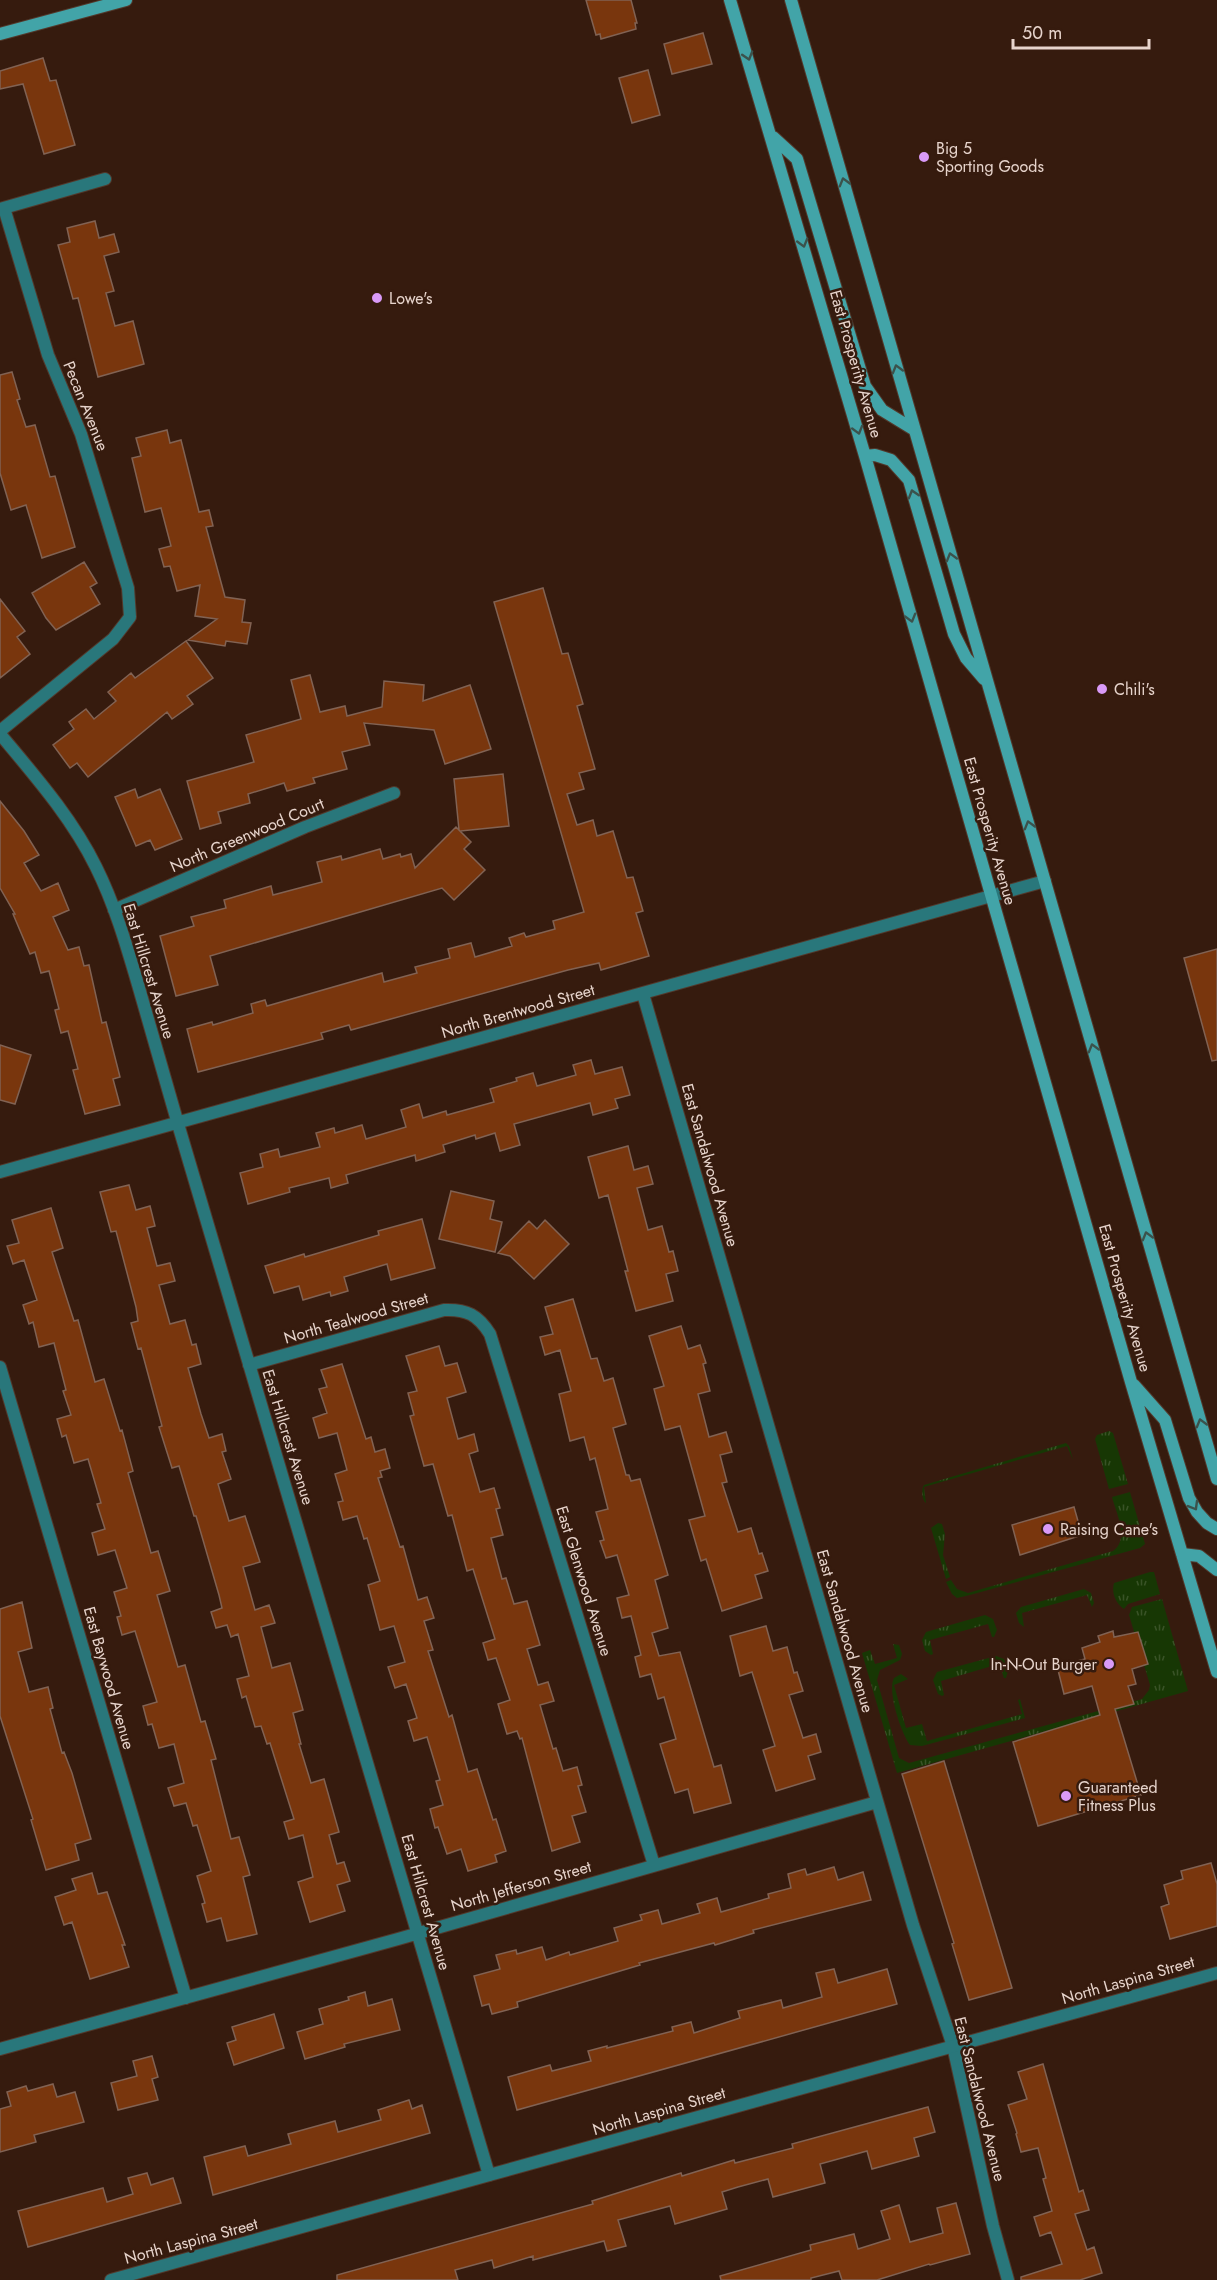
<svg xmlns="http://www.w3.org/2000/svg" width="1217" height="2280" font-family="Jost,sans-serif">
<defs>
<pattern id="grass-tufts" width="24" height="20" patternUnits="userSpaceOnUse" patternTransform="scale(1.5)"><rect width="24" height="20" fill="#173704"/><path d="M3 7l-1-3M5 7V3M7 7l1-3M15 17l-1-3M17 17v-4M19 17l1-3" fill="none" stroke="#395327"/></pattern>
</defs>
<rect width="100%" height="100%" fill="#361b0e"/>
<path fill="url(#grass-tufts)" d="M1109,1431L1113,1433L1128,1484L1109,1489L1095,1439L1097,1435Z
M1066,1443L1069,1446L1073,1460L1067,1446L924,1487L926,1503C922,1500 921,1490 924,1485Z
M1130,1492L1145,1544L1140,1548L970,1595L957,1598L952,1594L946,1582L951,1580L957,1589L968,1593L1113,1551C1130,1539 1116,1513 1112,1497Z
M938,1523L942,1524L945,1534L943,1555L950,1577L946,1579L931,1528Z
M1150,1572H1154L1160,1594L1128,1604L1124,1609C1116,1604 1111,1593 1114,1583Z
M1084,1589L1091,1593L1094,1603L1092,1607L1087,1595L1022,1613L1024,1627L1019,1623L1016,1613L1021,1607Z
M1162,1599L1188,1691L897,1773L862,1653L870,1650L875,1664L897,1658L893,1644L899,1645L902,1654L900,1660L880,1670L877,1680L899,1758L909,1763L1142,1699L1149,1690L1150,1685L1129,1615L1132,1607Z
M985,1615L993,1619L997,1630L994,1637H992L988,1624L930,1640L933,1654L931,1655L925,1651L922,1640L926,1632Z
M996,1656L1004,1659L1008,1671L1006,1678H1004L999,1664L941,1681L944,1695L942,1696L938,1694L933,1680L937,1672Z
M901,1674L908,1679L894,1685L906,1728L922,1724L927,1741L1022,1714L1018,1700L1020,1699L1025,1718L922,1746L910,1745C901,1733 887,1691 894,1678Z"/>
<path fill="#79360d" stroke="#816253" stroke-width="1.5" d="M586,0H631L637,23H635L636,29L601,39L600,34L596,35Z
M703,33L712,64L672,74L664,44Z
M43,58L50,81L56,80L75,145L44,154L23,84L0,89V71Z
M648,70L660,115L632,123L619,78Z
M95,221L99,238L114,234L119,252L104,256L114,291L106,293L115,326L133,321L144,364L98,377L78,298L73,299L58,245L70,242L67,228Z
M12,372L20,399L17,400L26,427L35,425L50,477L55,476L75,547L42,558L26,505L11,510L0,473V375Z
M167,430L170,443L181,440L199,512L209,510L213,526L206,527L225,597L245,600L242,622L251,623L247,644L226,641L225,646L188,640L217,619L195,616L200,585L177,591L170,566L164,567L159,549L171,546L161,508L145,512L132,458L141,456L136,438Z
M84,562L97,583L90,587L100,604L56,630L46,618L32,593Z
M543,588L562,654L568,653L583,704L577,706L595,769L579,773L584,789L567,794L577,825L593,820L597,836L613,831L627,878L633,877L643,911L636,913L649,956L601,970L599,963L568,970L351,1030L349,1025L321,1033L323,1039L198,1072L187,1029L212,1022L213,1025L253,1013L251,1004L265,1000L267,1006L382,973L384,982L417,973L415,967L450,958L448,949L471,943L475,957L512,946L509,938L524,933L526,937L555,929L553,921L584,912L494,602Z
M0,599L25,631L17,637L30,654L0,678Z
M186,641L213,678L187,696L193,704L172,719L167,712L88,777L77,763L70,768L53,745L74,729L69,722L86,709L94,719L116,701L108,692L131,673L135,678Z
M310,675L320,712L345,706L347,716L382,707L384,681L424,685L423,701L470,685L491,749L445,764L434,730L364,723L370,745L342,752L347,769L313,778L315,783L287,791L284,783L248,794L250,803L218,812L221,823L200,829L187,781L254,762L246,735L301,719L291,680Z
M503,774L509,826L460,831L471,842L464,849L485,870L454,900L442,888L210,956L218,985L176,996L160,936L194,926L191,917L226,908L224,900L271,886L273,895L322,882L317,862L341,856L342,860L380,849L383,859L400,854L401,857L411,854L415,868L456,827L459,830L454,779Z
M135,789L138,798L160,789L182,839L155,850L150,840L136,846L115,797Z
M0,801L24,831L39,855L24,863L41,891L58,883L69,910L53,917L68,950L79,947L84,966L89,965L102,1023L106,1022L120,1077L113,1079L120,1105L85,1114L73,1070L78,1069L68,1031L61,1033L55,1010L59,1009L49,971L41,973L35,952L30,954L13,914H15L0,888Z
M1217,949V1060L1212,1061L1184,958Z
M0,1045L31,1055L15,1104L0,1100Z
M591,1060L595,1074L622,1067L630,1095L615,1099L618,1108L593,1115L590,1103L514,1124L520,1145L500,1151L495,1133L476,1139L475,1135L443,1145L445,1152L416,1161L415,1155L346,1175L348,1183L331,1188L329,1178L289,1188L290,1192L248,1204L240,1173L263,1167L260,1154L278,1149L280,1157L320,1147L316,1133L334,1128L335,1133L362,1125L366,1139L406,1127L401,1110L419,1104L423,1118L446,1111L447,1115L494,1102L490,1089L517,1081L516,1078L533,1073L537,1086L576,1075L573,1065Z
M628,1146L634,1170L648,1166L653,1184L637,1188L648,1230L662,1226L669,1252L673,1251L678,1271L666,1274L673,1301L636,1311L625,1271H628L608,1195L599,1198L588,1157Z
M129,1185L136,1210L150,1206L155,1226L147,1228L157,1266L170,1263L175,1281L159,1285L170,1324L185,1320L192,1345L196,1344L201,1364L188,1368L201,1414L209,1438L222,1434L226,1451L222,1452L231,1479L218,1484L229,1521L245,1516L260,1562L243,1567L255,1610L269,1605L275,1623L261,1627L272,1668L290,1663L303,1710L293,1713L301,1744H299L311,1783L324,1779L339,1832L329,1835L337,1864L344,1862L350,1881L337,1885L345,1911L310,1922L298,1882L313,1877L303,1835L289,1839L284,1822L294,1819L270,1743L267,1744L261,1726L255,1727L246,1696L242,1698L237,1679L249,1676L238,1634L231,1637L227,1625L216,1628L211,1612L222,1608L219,1595L196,1516H194L179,1466L172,1468L159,1427L162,1426L141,1348L138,1349L131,1323L138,1321L136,1307L116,1231L111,1232L100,1192Z
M451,1191L494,1201L490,1219L502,1222L495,1252L439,1239Z
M51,1208L63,1248L52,1252L74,1321L78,1320L95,1382L104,1379L120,1431L122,1430L133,1471L128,1473L151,1553L158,1551L170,1591L157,1595L178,1667L185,1665L201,1722L205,1721L216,1759L211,1760L231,1839L239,1837L250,1875L243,1877L257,1934L227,1941L221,1918L207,1922L202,1904L205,1903L197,1876L211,1871L197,1825L193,1826L186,1803L174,1806L168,1788L184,1783L174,1744L159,1748L152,1724L148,1725L143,1706L157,1702L135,1631L122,1635L117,1617L121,1616L114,1592L127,1588L115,1550L98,1555L92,1533L105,1529L97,1504L101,1503L88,1459L74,1463L66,1435L62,1437L57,1419L71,1415L63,1391L66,1390L54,1343L39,1347L33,1322L29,1324L23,1305L37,1300L24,1260L13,1264L7,1246L19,1243L12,1220Z
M422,1219L435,1268L391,1280L387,1264L344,1277L348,1291L331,1296L330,1292L303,1300L299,1286L274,1293L265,1266L304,1254L305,1257L379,1235L378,1231Z
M545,1220L569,1244L534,1279L510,1256L498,1253L529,1221L537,1229Z
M573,1299L591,1359L597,1358L604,1381L613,1378L626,1424L613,1428L626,1475H629L631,1481L640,1479L668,1575L655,1580L668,1628L652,1633L659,1656L680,1652L714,1767L721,1765L731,1803L694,1813L688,1789L675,1793L660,1744L676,1739L664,1697L658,1699L651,1674L640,1677L635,1657L641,1655L631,1616L622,1618L617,1598L629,1595L617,1555L606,1558L600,1541L604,1540L596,1512L608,1509L595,1458L590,1460L584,1437L570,1441L559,1394L571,1391L560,1350L545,1355L540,1337L553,1334L545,1307Z
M681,1326L688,1349L700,1345L706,1363L703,1364L710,1391L698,1394L709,1437L726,1432L732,1452L720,1455L727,1482L722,1483L738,1532L751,1528L759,1554L762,1553L768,1571L755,1575L762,1598L722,1611L706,1559L701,1561L689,1520L705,1516L680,1426L665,1430L654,1389L664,1386L649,1336Z
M439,1346L445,1366L457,1363L466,1392L447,1398L458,1439L474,1434L478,1451L469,1454L480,1492L494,1488L500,1508L496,1509L503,1535L491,1538L502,1579L506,1578L514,1604L527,1601L540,1645L527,1649L538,1685L548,1682L554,1701L540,1705L553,1749L556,1748L563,1771L577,1767L582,1785L578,1786L586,1812L572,1816L580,1842L552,1851L522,1738L520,1739L517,1731L507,1734L498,1704L510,1700L496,1658L488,1660L483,1643L495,1639L473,1569L467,1571L452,1515L448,1516L433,1464L424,1466L410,1416L414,1415L408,1393L417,1391L406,1356Z
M342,1364L366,1439L371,1437L375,1452L385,1449L390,1468L380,1471L382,1477L378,1478L400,1547L403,1546L418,1600L427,1597L434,1618L424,1621L433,1650L428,1651L449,1717L452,1715L468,1772L477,1769L493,1820L496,1819L506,1851L495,1855L497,1862L468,1871L461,1849L447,1854L438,1827L435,1828L430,1809L443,1805L436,1781L440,1780L427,1737L414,1741L408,1721L417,1718L406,1684L395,1688L388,1667L405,1662L394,1626L380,1630L368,1585L380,1581L367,1538L364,1539L357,1516L343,1520L338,1502L343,1501L335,1474L347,1470L337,1433L319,1438L313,1418L327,1413L319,1389L327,1387L321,1370Z
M1074,1507L1082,1535L1020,1555L1012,1525Z
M22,1602L32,1648L18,1652L29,1692L48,1687L53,1708L50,1709L62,1753L64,1752L72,1773L91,1839L75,1844L79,1860L46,1870L31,1820L33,1819L0,1716V1609Z
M766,1626L773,1651L787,1647L794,1673L797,1672L803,1691L789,1695L803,1738L816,1734L821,1752L808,1756L815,1779L776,1791L763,1750L775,1746L752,1672L740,1676L730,1636Z
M1113,1631L1114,1637L1138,1632L1148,1664L1132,1669L1136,1684L1128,1686L1134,1704L1115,1709L1141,1795L1038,1826L1013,1742L1100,1715L1092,1686L1064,1694L1057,1666L1085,1659L1082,1648L1100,1642L1098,1636Z
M944,1761L1012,1988L969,2000L952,1944L954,1943L902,1774Z
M1211,1863L1217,1884V1926L1170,1939L1161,1907L1169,1904L1164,1885L1183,1879L1181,1871Z
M834,1867L838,1880L863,1872L871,1900L753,1930L754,1933L715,1945L714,1943L639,1963L640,1965L517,2002L518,2007L492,2014L489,2004L482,2006L474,1976L500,1969L496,1955L516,1950L517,1954L542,1947L546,1960L569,1952L570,1955L618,1941L614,1928L642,1920L640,1915L658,1910L662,1924L700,1913L697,1904L717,1898L721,1912L769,1898L768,1894L791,1888L788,1874L805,1869L807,1875Z
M92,1873L98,1894L107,1892L125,1945H122L129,1967L90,1979L72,1922L64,1925L55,1897L76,1890L72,1879Z
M834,1969L838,1983L887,1969L897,2004L517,2110L508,2077L550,2065L552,2071L591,2061L588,2051L607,2046V2048L673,2031L672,2027L691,2022L694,2033L740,2018L738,2011L781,2000L783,2008L822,1997L816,1973Z
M365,1992L368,2006L392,1999L400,2030L344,2044L345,2047L305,2059L297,2032L323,2024L319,2009L349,2000L348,1997Z
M274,2014L284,2048L234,2065L227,2043L236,2040L232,2027Z
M152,2056L158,2077L152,2079L158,2100L118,2110L111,2083L137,2076L133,2061Z
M1043,2064L1079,2192L1083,2190L1089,2210L1075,2214L1087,2250L1094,2247L1102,2273L1080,2280H1021V2277L1062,2264L1051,2232L1040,2236L1034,2217L1052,2211L1043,2179L1046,2178L1038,2148L1021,2152L1016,2134L1017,2133L1008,2105L1027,2099L1018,2072Z
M53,2084L57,2097L75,2092L84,2122L34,2135L36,2142L0,2152V2109L11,2106L7,2092L26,2086L28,2091Z
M409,2100L412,2109L422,2105L430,2133L213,2195L204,2157L245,2146L248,2156L291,2144L288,2134L335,2121L338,2132L381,2120L378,2110Z
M928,2107L935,2132L914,2138L919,2156L872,2169L867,2151L820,2164L825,2183L773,2197L768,2179L738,2187L722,2192L727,2209L675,2224L670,2206L618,2220L626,2246L607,2251L604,2241L533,2260V2256L494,2268L492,2260L455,2270L458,2280H337V2275L593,2204L592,2201L681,2173L682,2176L734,2160L735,2163L793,2148L792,2144Z
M147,2173L151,2185L173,2178L181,2203L28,2247L18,2211L103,2188L107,2202L133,2194L128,2178Z
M956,2203L970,2254L930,2265L929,2264L877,2280H842L839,2271L811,2278V2280H721L720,2276L811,2250L810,2245L854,2234L858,2249L890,2239L881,2211L899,2205L910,2242L943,2233L937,2208Z"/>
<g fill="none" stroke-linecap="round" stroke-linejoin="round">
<g stroke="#52392c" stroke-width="14">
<path id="minor" d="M0,209L105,179
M0,731L113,639L130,617L128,588L81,434L48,355L4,208
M0,734C35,776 72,818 96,867C115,905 127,947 139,988C152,1033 165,1079 178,1124L489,2175
M114,910L305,827L394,793
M643,994L913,1925L953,2046L993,2226L1008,2280
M0,1172L1045,881
M249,1365L444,1310C467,1309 478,1315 490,1334L654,1865
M0,1367L186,1998
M0,2049L398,1939L877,1802"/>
</g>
<g stroke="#52392c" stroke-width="14">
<path id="tertiary" d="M111,2280L1217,1973"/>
</g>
<g stroke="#52392c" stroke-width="14">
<path id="secondary" d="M730,0L865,456L1131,1382L1217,1672
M791,0L1217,1479
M0,34L126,0
M773,137L797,159L865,386L882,410L913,429
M865,456L875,455L891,460L909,480L954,634L966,658L984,679
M1134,1385L1165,1420L1189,1498L1197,1512L1207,1523L1217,1529
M1182,1554L1199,1556L1217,1570"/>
</g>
<use href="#minor" stroke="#29777b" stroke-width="12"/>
<use href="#tertiary" stroke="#29777b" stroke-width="12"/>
<use href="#secondary" stroke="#42a4a8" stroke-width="12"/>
</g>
<defs><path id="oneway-chevron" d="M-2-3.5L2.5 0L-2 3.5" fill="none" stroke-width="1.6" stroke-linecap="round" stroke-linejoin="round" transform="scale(1.5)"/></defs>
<g stroke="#3b524c">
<use href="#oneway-chevron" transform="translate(748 56) rotate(73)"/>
<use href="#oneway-chevron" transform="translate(844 182) rotate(-106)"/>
<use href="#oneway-chevron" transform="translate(803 243) rotate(74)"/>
<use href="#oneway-chevron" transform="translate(897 369) rotate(-106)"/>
<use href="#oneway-chevron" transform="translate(858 430) rotate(74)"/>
<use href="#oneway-chevron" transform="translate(913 494) rotate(-107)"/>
<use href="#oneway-chevron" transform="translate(951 557) rotate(-106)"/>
<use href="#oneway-chevron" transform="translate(911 618) rotate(74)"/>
<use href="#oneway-chevron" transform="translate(1029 825) rotate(-106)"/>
<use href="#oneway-chevron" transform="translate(1093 1048) rotate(-106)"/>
<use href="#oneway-chevron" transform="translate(1147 1236) rotate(-106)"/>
<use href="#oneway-chevron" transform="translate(1201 1423) rotate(-106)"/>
<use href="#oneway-chevron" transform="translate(1194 1506) rotate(60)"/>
</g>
<g fill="#d99af7" stroke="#361b0e" stroke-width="2">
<circle cx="924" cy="157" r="6"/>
<circle cx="377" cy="298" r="6"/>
<circle cx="1102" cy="689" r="6"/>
<circle cx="1048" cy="1529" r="6"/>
<circle cx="1109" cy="1664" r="6"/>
<circle cx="1066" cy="1796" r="6"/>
</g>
<g text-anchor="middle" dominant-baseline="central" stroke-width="5" stroke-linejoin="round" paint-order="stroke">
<g font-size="16" fill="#e7d4cc" stroke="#361b0e" text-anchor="start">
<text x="936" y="148">Big 5<tspan x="936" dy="18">Sporting Goods</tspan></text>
<text x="389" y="298">Lowe's</text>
<text x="1114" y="689">Chili's</text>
<text x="1060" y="1529">Raising Cane's</text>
<text x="1097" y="1664" text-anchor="end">In-N-Out Burger</text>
<text x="1078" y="1787">Guaranteed<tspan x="1078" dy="18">Fitness Plus</tspan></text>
</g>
<g font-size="16" fill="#e7d4cc" stroke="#361b0e">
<text transform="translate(856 364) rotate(74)">East Prosperity Avenue</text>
<text transform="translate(86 406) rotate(68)">Pecan Avenue</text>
<text transform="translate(990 831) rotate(74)">East Prosperity Avenue</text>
<text transform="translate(247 835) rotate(-23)">North Greenwood Court</text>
<text transform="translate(149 971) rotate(73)">East Hillcrest Avenue</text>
<text transform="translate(518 1011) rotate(-16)">North Brentwood Street</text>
<text transform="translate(710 1165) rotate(74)">East Sandalwood Avenue</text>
<text transform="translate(1125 1298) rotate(74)">East Prosperity Avenue</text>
<text transform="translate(356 1318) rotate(-16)">North Tealwood Street</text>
<text transform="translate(288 1437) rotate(73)">East Hillcrest Avenue</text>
<text transform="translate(584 1581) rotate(73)">East Glenwood Avenue</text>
<text transform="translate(845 1631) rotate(74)">East Sandalwood Avenue</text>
<text transform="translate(109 1678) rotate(74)">East Baywood Avenue</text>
<text transform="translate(521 1886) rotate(-16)">North Jefferson Street</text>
<text transform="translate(426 1902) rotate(74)">East Hillcrest Avenue</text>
<text transform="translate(1128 1980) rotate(-16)">North Laspina Street</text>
<text transform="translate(980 2099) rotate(76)">East Sandalwood Avenue</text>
<text transform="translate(659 2111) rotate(-16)">North Laspina Street</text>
<text transform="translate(191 2241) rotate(-15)">North Laspina Street</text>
</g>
</g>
<path d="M1013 39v9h136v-9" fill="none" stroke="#e7d4cc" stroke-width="3"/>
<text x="1022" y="39" font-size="18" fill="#e7d4cc" stroke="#361b0e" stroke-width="4.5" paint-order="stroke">50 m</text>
</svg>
